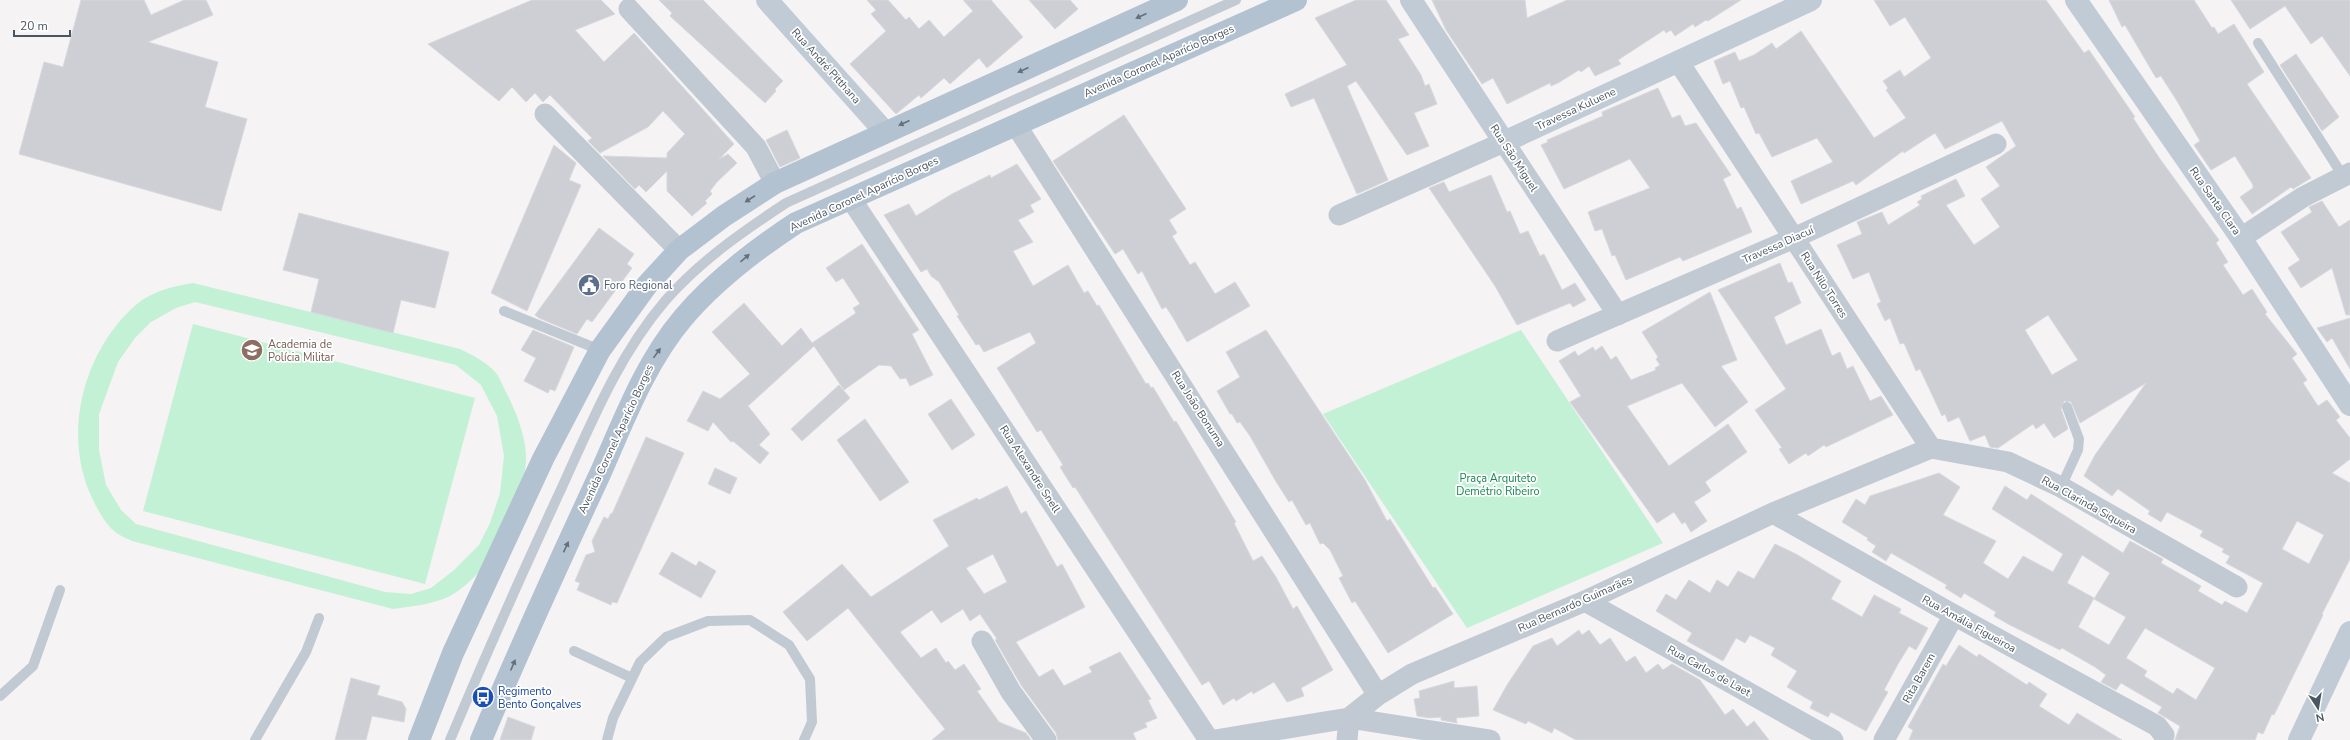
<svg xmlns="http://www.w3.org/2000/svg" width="2350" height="740" font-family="'Nunito Sans',sans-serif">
<rect width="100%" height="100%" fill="#f5f3f3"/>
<path fill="#c3f1d5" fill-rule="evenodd" d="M193,283L460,349C472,355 487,362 496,373C500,378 503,387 507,394C516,412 525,434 526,455C526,503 498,563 458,591C440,604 414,606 393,609L132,541C126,538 118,535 113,530C105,523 98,510 93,500C61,436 83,350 137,304C152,291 175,286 193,283ZM195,302L456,365L481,385L497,416L504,456L500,493L490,523L479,545L454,570L431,588L411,594L385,592L136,524L121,510L106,485L99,450V414L118,362L135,338L151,322L176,308Z
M193,324L475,398L425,584L143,511Z
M1521,330L1663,543L1467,628L1323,414Z"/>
<path fill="#cdcfd5" stroke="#d7d9de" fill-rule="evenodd" d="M81,0H144L151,15L184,0H206L213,15L148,42L218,62L205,107L247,119L221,211L19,154L44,62L63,67Z
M532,0H601L615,14L575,30L604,62L634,33L734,144L719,159L728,154L737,163L717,182L710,191L712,194L705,201L707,203L692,216L667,191V171L646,192L639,185L635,189L603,156L667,158V153L685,134L663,111L648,127L600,153L588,141L592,138L550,95L543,102L535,93L526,102L512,87L499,101L428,44Z
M659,0H703L783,81L775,89L776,91L765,103L670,16L672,13Z
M867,0H888L906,20L909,17L919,29L929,20L944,37L973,11L963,0H991L1023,37L987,68L979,58L950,84L944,78L921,98L919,95L896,114L850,64L886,31L871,14L876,10Z
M1029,0H1070L1078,9L1055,29Z
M1356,0H1386L1409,35L1398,39L1421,75L1425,86L1429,84L1437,104L1414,113L1429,146L1407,155L1356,81L1347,86L1388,180L1357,194L1314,98L1291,107L1285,94L1347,65L1315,18Z
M1432,0H1525L1527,18L1567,0H1741L1708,21L1706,20L1695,27L1693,24L1675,36L1671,30L1666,33L1664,30L1618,60L1621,64L1595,76L1589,66L1581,72L1579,70L1558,83L1551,86L1550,83L1507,104L1493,78L1482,84L1446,30Z
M1874,0H2046L2084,53L2089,50L2135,117L2133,118L2160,159L2219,240L2216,243L2228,262L2223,265L2243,295L2252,289L2267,312L2265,314L2297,354L2292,358L2307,380L2303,383L2318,406L2327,400L2340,417L2336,420L2350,438V459L2332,473L2350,483V559L2322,614L2323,615L2274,715L2272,714L2263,734L2258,732L2255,740H2175L2180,726L2158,713L2162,707L2121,683L2116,690L2101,682L2106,675L2095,667L2062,648L2060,650L2010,625L1994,616L1996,612L1964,593L1961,598L1945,588L1947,585L1891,553L1886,561L1872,552L1876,546L1867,540L1868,538L1842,522L1856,499L1865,505L1870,496L1939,473L1960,487L1943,515L1996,541L1983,563L2008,579L2023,556L2053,572L2063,554L1992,509L2005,486L2027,500L2031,494L2123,553L2130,541L2163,559L2161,563L2201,586L2198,591L2222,605L2225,601L2247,613L2263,583L2226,563L2230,556L2222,552L2224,549L2200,536L2203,531L2167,512L2161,522L2148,514L2150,511L2118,489L2112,496L2084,476L2095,455L2146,383L2080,423L2071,402L2064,401L2061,409L2068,429L2054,438L2044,423L2036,429L2033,424L1998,448L1990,447L1985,435L1970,441L1959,417L1948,422L1945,414L1942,416L1920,369L1916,371L1904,343L1900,344L1890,318L1885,321L1877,304L1881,302L1869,272L1853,279L1837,245L1862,234L1857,222L1882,212L1888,225L1920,205L1917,202L1922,199L1921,196L1956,179L1965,196L1946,205L1974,245L2000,227L1981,199L2000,186L1986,167L2016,146L2002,121L1945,149L1935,133L1904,153L1903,151L1856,185L1853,181L1801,204L1791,181L1833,162L1817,138L1772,157L1759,133L1756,134L1744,107L1741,108L1730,81L1723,84L1714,61L1735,52L1739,61L1754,55L1772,43L1776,49L1801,31L1874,138L1906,118L1886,90L1888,88L1883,81L1900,70L1904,77L1931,58L1905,17L1890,26ZM2048,315L2078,360L2052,375L2025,330ZM2297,521L2324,535L2309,564L2282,549ZM2082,555L2110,573L2094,599L2126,617L2109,645L2078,627L2094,598L2067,583ZM2145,628L2215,668L2196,700L2177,688L2173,694L2144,676L2147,671L2126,658Z
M2109,0H2194L2212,28L2214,27L2218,34L2234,24L2264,72L2247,84L2311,178L2293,189L2291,187L2252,214L2240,197L2253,188V185L2235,156L2211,170L2194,145L2200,141L2177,101L2161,76L2156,78L2125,25L2122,27Z
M2231,0H2350V76L2322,36L2311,44L2285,6L2250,29Z
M2296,54L2339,117L2322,131L2280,65Z
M1658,88L1672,118L1680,115L1685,126L1696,123L1731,175L1723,179L1737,209L1741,207L1752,232L1683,261L1680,257L1626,280L1615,255L1612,256L1602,229L1595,231L1588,212L1650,188L1630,159L1564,189L1541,145L1548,142L1547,140L1603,116L1602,112Z
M1124,115L1186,209L1169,220L1177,233L1172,236L1190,265L1195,262L1215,294L1235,282L1250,306L1187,342L1172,316L1166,307L1162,309L1142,271L1138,274L1123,249L1115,254L1053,161Z
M787,130L800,158L780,167L766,140Z
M554,145L576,163L569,180L581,185L527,311L491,293Z
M1017,164L1041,199L1030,205L1034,212L1018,220L1033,242L1013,251L1033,286L1068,265L1084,293L1088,291L1097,306L1099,305L1146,384L1148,383L1151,388L1153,387L1174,422L1176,421L1236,522L1234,523L1253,561L1262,556L1276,577L1293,609L1297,606L1333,670L1301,688L1304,696L1287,702L1274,682L1253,694L1252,691L1236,701L1234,698L1223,705L1209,681L1202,685L1075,487L1073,488L1060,467L1063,465L1041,430L1037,432L997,368L1036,343L1030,332L984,352L979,344L976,345L957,316L959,315L939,282L931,276L927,269L921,272L884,215L909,204L916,216L952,194L990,175L991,178Z
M1491,175L1507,212L1510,211L1520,234L1528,231L1540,256L1544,254L1562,290L1575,283L1586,300L1573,307L1570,303L1517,325L1495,286L1429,188L1444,182L1449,192Z
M2322,201L2339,227L2350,220V315H2346L2332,268L2301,288L2288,268L2300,260L2281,232L2312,212L2309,207Z
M299,213L449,252L435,308L401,300L393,333L311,312L319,279L283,270Z
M599,228L634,254L627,264L632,268L592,322L587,319L577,334L539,318L535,315Z
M862,244L919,330L912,334L933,375L910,386L906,378L900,379L891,366L879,365L844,390L814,346L748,406L770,434L759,445L769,453L760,464L733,441L731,442L713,422L708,431L687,421L703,391L720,399L750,374L712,332L744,303L782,346L801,328L812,343L856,313L853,308L860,304L843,278L836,282L826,268Z
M1780,263L1788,283L1792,282L1801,303L1774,317L1786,345L1821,329L1832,356L1840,352L1847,369L1853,366L1870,401L1881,396L1893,415L1826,447L1824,445L1808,456L1806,453L1789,464L1779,449L1782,448L1755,410L1786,389L1718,290Z
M1710,292L1737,360L1721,366L1748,402L1715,427L1682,383L1627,406L1669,466L1728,424L1747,452L1705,482L1711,491L1694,502L1707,521L1691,532L1685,522L1682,524L1674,512L1657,523L1570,402L1581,396L1559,361L1575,351L1578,356L1593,347L1595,351L1602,346L1611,360L1616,356L1631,380L1656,370L1655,368L1660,365L1656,359L1658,357L1642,332Z
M2350,318V369L2332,338L2327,342L2317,328Z
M533,330L574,347L555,391L550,389L548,393L524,381L536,358L521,350Z
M1266,330L1365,480L1387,521L1390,519L1433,588L1435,587L1453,614L1388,653L1355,601L1352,603L1339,578L1343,576L1330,550L1323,543L1320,544L1310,523L1306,525L1292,500L1289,502L1275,480L1250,436L1240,422L1237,423L1232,414H1230L1217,391L1240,377L1226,352Z
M839,385L850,398L802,441L791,429Z
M951,399L975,435L952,450L928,414Z
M865,419L909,482L880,501L837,440Z
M646,437L684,453L617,603L612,602L611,605L577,590L580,583L575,581L586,555L595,552L592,541L604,517L608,519L611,513L612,514Z
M715,468L737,478L730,494L708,484Z
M1007,486L1021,514L1026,511L1057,567L1062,564L1085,607L1016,642L1039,677L1053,669L1064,686L1092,672L1089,667L1120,652L1151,699L1148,700L1157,718L1145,723L1147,727L1133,733L1136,740H1058L1056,733L1021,685L995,640L997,639L980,614L970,621L963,609L941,623L932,610L900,632L921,658L936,648L946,663L948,661L955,670L964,664L981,689L977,691L999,722L1026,733L1031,740H932L945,729L848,608L807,641L783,612L842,564L871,597L949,546L933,520L977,498L979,500ZM993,554L1007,582L984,594L966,568Z
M1775,544L1796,554L1841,581L1831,599L1862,617L1874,595L1901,609L1899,613L1928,628L1916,650L1909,646L1898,664L1884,690L1888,692L1866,731L1831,712L1828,717L1810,708L1813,702L1787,687L1797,671L1771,655L1775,648L1750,635L1745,643L1736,638L1723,661L1687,641L1692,633L1656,611L1666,594L1676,600L1689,580L1710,593L1717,580L1728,587L1738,571L1754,579Z
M672,552L696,566L699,561L716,571L701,598L659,574Z
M1579,630L1582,635L1589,630L1600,645L1610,638L1626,662L1635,656L1646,673L1658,664L1663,670L1672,664L1700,680L1725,715L1733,709L1747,727L1754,721L1769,740H1576L1554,728L1552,733L1528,721L1526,724L1493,710L1507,685L1533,646L1552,638L1557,646Z
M1959,645L1977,657L1979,654L2027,685L2029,682L2047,694L2039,706L2069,725L2077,713L2122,740H1909L1913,730L1908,727L1943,664L1946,666Z
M351,678L380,686L377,695L402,702L406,709L404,722L372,716L366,740H335Z
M1454,681V688L1477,686L1479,716L1456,718L1457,723L1441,720V717L1430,718L1417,716L1414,699L1420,698L1419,691Z
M508,717L535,727L531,740H500Z"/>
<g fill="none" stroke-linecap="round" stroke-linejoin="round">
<path stroke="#c1cad2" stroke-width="10" d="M2258,43L2343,176
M504,311L600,350
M2061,487L2078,450L2079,439L2067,407
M574,651L632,678
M0,696L33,666L60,590
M255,740L306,652L319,618
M450,740C486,654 524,569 563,485C592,421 619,355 665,301C700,261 742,232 786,203L1236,0
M607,740L613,718L640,662L666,637L708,621L750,620L789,645L810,679L812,722L804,740"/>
<path stroke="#c1cad2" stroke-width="21" d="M629,9L756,147L775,183
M1678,61L1931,448
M545,114L679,250
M1016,125L1378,695
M851,199L1209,740
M1339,215L1504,142L1618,315
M2241,238L2303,197L2350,173
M1557,341L1794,238L1996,144
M1931,448L2008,462L2061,487L2237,587
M1773,513L1954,615L2157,726L2164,735
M1585,601L1833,740
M982,641L1011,692L1046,740
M1349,718L1490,740
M1215,740L1349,718L1378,695L1412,674L1585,601L1773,513L1931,448
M1347,740L1349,718
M1884,740L1954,615"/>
<path stroke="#c1cbd6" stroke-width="22" d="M767,0L885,132
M1411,0L1504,142L1811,0
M2076,0L2241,238L2350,405
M2299,740L2350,632"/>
<path stroke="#b3c2d1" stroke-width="22" d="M419,740L453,653L543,459L600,350L647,285L679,250L724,216L775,183L1177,0
M481,740C519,650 559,562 600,474C624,420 645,363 683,318C715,280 755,250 796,223L1296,0"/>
</g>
<defs><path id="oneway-solid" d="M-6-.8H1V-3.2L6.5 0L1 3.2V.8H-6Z"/></defs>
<g fill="#64717d">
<use href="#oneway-solid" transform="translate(1141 16) rotate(156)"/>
<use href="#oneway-solid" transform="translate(1023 70) rotate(156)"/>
<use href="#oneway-solid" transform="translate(904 123) rotate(156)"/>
<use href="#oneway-solid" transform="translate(750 199) rotate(147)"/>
<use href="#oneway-solid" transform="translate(745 258) rotate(-41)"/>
<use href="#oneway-solid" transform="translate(657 353) rotate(-54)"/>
<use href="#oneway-solid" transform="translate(566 547) rotate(-65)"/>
<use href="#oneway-solid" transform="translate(513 665) rotate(-67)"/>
</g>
<defs>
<g id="civic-disc" transform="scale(1.15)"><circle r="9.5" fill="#5c6f8a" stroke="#fff"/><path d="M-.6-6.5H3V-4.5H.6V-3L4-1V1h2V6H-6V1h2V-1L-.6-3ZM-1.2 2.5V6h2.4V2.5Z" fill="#fff"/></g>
<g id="university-disc" transform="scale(1.15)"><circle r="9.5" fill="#8d6e63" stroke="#fff"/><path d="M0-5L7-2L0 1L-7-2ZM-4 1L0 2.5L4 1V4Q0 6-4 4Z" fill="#fff"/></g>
<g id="bus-disc" transform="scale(1.15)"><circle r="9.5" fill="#1a4fb4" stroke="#fff"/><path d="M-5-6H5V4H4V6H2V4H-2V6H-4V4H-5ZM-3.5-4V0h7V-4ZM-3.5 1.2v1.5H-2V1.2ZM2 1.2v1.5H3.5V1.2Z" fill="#fff"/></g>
</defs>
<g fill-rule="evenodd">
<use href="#civic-disc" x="589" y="285"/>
<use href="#university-disc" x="252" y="350"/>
<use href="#bus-disc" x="483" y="697"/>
</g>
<g text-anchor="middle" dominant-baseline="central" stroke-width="3.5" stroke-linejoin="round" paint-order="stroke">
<g font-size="11" fill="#4a5661" stroke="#fff">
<text transform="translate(1159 61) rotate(-24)">Avenida Coronel Aparício Borges</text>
<text transform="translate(826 66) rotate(48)">Rua André Pitthana</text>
<text transform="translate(1576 109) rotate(-25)">Travessa Kuluene</text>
<text transform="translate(1514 158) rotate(57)">Rua São Miguel</text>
<text transform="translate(864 194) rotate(-25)">Avenida Coronel Aparício Borges</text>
<text transform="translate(2215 201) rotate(55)">Rua Santa Clara</text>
<text transform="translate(1778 245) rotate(-24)">Travessa Diacuí</text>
<text transform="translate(1824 285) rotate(57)">Rua Nilo Torres</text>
<text transform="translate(1198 409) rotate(57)">Rua João Bonuma</text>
<text transform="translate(616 439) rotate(-65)">Avenida Coronel Aparício Borges</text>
<text transform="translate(1030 469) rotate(57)">Rua Alexandre Snell</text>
<text transform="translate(2089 505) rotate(29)">Rua Clarinda Siqueira</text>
<text transform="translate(1575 604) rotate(-24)">Rua Bernardo Guimarães</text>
<text transform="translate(1969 624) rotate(29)">Rua Amália Figueiroa</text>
<text transform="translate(1709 671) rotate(29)">Rua Carlos de Laet</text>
<text transform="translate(1919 678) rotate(-61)">Rita Barem</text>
</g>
<g font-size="11" fill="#4e5e75" stroke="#fff" text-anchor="start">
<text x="604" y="285">Foro Regional</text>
</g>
<g font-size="11" fill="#785e54" stroke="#fff" text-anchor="start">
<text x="268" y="344">Academia de<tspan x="268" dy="13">Polícia Militar</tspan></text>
</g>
<g font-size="11" fill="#17864f" stroke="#fff">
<text x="1498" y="478">Praça Arquiteto<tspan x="1498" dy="13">Demétrio Ribeiro</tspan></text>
</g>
<g font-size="11" fill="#164399" stroke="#fff" text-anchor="start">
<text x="498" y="691">Regimento<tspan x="498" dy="13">Bento Gonçalves</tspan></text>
</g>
</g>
<g transform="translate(2318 708) rotate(168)" stroke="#ffffff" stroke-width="3" paint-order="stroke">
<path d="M0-3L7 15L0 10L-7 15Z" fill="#4a5661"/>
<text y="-6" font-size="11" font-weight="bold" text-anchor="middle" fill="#4a5661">N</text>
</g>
<path d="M14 30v6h56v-6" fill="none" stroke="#4a5661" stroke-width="2"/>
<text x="20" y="30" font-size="12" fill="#4a5661" stroke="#ffffff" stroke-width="3" paint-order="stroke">20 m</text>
</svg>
